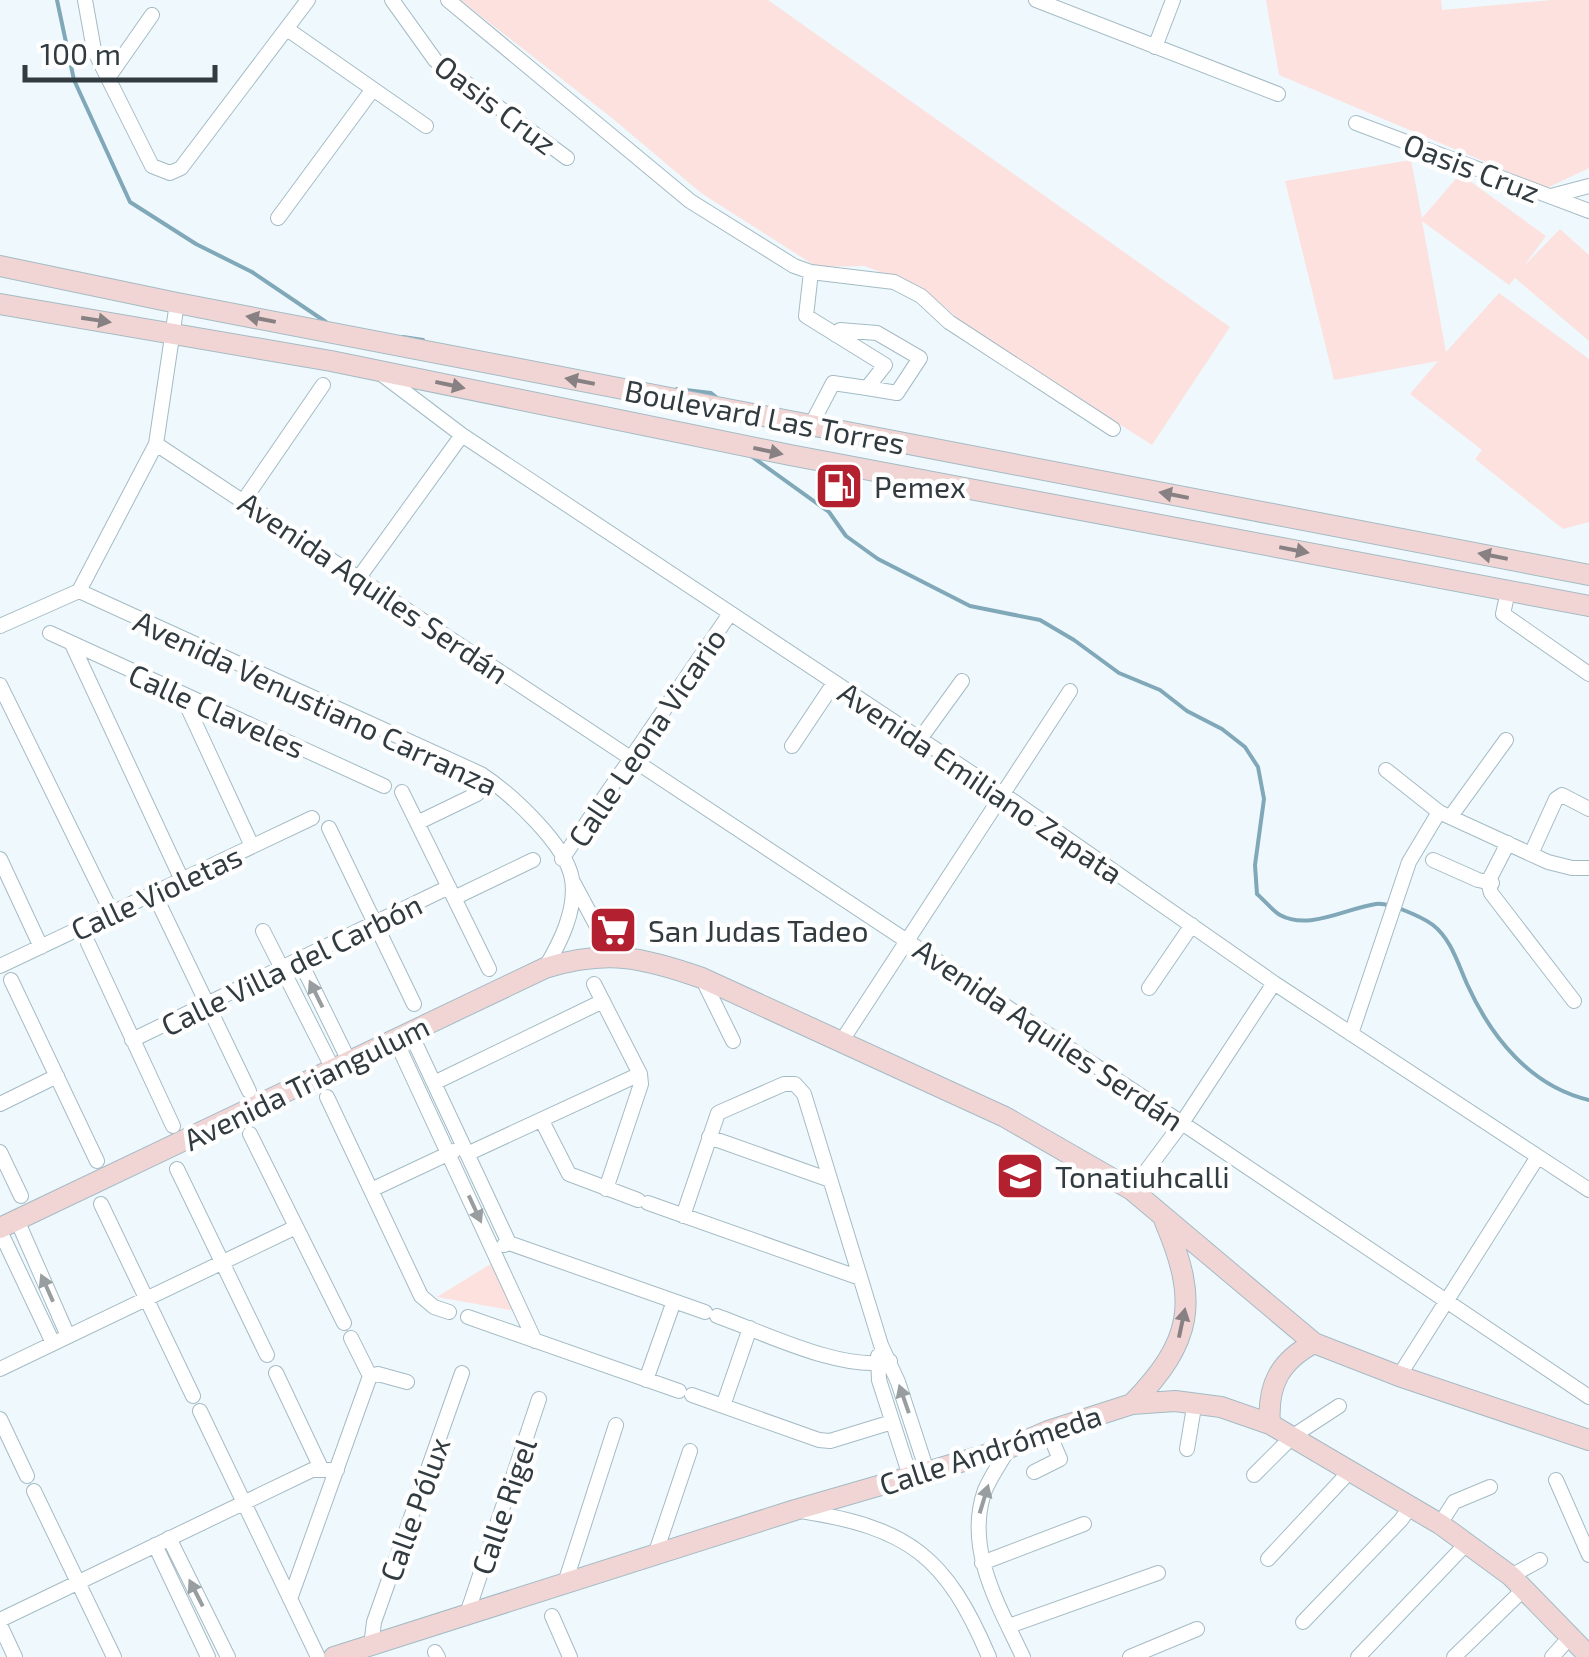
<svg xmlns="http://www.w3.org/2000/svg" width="1589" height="1657" font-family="'Exo 2',sans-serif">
<rect width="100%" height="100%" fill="#eff9fd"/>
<path fill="#fce1df" d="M460,0H768L1230,327L1152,445L975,333L921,287L864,266L817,267L701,193L612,118Z
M1266,0H1441L1442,10L1552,0H1589V168L1547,188L1279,75Z
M1411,160L1422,218L1460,174L1546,236L1524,266L1560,229L1589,255V341L1515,278L1509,285L1422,221L1446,352L1499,293L1589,359V522L1563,529L1475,459L1482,450L1410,394L1438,361L1334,380L1285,181Z
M497,1260L516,1311L437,1297Z"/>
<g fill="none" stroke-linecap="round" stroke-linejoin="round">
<path stroke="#80a8b8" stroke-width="4" d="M57,0L74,80L130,202L196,244L252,272L326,322
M403,337L423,340
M677,389L711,393L716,397
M751,456L829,512L846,536L878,559L970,606L1040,620L1074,640L1119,673L1160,690L1187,711L1222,729L1245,747L1258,767L1264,799L1255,865L1257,894C1264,900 1272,910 1280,915C1309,931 1347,908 1376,904C1389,902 1422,917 1433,925C1451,939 1458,964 1467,984C1491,1037 1530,1086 1589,1100"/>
<g stroke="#a4bbc5" stroke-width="16">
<path id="minor" d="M85,0L94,50L152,166L170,173L181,168L308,0
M392,0L435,60L567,158
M448,0L690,201L794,266L811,272L894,282L921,296L949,322L1113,429
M1036,0L1278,94
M287,29L426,126
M1155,47L1173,0
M108,78L152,15
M1356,123L1589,211
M1551,196L1589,186
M278,218L373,89
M811,272L806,316L885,365L867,388L897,393L920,358L877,333L840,330L836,335
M380,373L462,435L1003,794L1274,983L1589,1190
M811,425L833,383L867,388
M156,444L1182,1123L1589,1397
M244,500L323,385
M360,576L462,435
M79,591L481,774C510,793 566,844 572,879C577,910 560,943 545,968
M79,591L156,444L177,303
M1508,591L1503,614L1589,674
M0,626L79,591
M50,633L384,786
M72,644L182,880
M0,685L112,913
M182,695L252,846
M920,739L962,681
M792,746L834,683
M1386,770L1439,812L1548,862L1572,868H1589
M402,792L489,969
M1451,816L1506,740
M417,823L477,794
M329,828L414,1004
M1508,843L1488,882L1491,893L1574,1001
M1531,854L1556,799L1562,795L1589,809
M0,859L41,947
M562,859L729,615
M1433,860L1478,880L1492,883
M572,880L601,934L619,955
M454,898L533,860
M161,908L249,1091
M263,931L333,1069
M88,943L173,1126
M299,959L349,1061
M0,966L312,818
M702,978L733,1041
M11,980L97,1161
M594,984L640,1074L641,1084L606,1189
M1149,988L1192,925
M410,1032L509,1243
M1351,1034L1409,862L1439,812
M395,1039L535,1341
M132,1040L449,887
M841,1042L1070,691
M434,1083L603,1001
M327,1097L421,1296L434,1307L449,1312
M0,1104L57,1076
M542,1121L569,1174L638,1200
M250,1134L344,1323
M709,1137L830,1180
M0,1152L21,1196
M467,1154L640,1074
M177,1169L267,1355
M371,1190L454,1151
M1132,1190L1182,1123L1274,983
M648,1203L860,1278
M101,1204L193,1396
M683,1216L718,1113L784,1084H795L804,1094L881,1345L898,1382L927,1471
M17,1220L68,1336
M0,1231L53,1343
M504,1245L509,1243L705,1312
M717,1316C762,1332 845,1373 890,1361
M468,1317L679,1391
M351,1338L370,1376
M878,1356L879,1380L910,1476
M0,1369L296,1227
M276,1373L321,1468
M370,1376L378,1374L407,1382
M1399,1376L1537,1158
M646,1380L674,1301
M692,1395L819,1440L830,1441L892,1422
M723,1406L750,1328
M200,1411L318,1657
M0,1419L27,1476
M1009,1448C1001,1462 991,1476 985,1490C964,1548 999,1606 1023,1657
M1187,1449L1195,1401
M1034,1472L1060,1459L1048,1431
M1254,1475L1293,1436L1339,1406
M1556,1480L1589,1555
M34,1491L114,1657
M801,1511C909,1528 946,1556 989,1657
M1440,1524L1454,1502L1490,1487
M169,1538L228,1657
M155,1545L208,1657
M655,1555L690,1451
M1268,1559L1351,1470
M982,1563L1084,1524
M1511,1576L1540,1560
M565,1583L616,1425
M290,1599L370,1376
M467,1614L539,1399
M552,1616L570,1657
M0,1620L312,1470H337
M1303,1622L1401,1520L1410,1507
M0,1625L15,1657
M1009,1626L1158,1573
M371,1646L374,1622L462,1373
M435,1652L438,1657
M1130,1657L1197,1629
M1358,1657L1468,1542
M1454,1657L1524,1589
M1552,1657L1571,1636"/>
</g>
<g stroke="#a4bbc5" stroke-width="22">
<path id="secondary" d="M0,266L177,303L1589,575
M0,304L331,361L790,455L1589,606
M0,1228L545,968C607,949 642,957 702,978L1005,1117L1132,1190L1314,1343L1399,1376L1589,1440
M1132,1404C1193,1341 1199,1302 1165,1222
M1270,1424C1267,1385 1280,1361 1314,1343
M334,1657L795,1510L1009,1448L1048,1431L1132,1404L1175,1401L1221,1407L1270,1424L1440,1524L1511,1576L1589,1656"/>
</g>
<use href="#minor" stroke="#fff" stroke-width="14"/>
<use href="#secondary" stroke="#f1d5d4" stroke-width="20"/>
</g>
<defs><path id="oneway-solid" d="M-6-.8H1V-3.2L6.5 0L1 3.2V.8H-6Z" transform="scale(2.5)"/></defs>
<g fill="#888183">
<use href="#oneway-solid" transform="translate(261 319) rotate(-169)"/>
<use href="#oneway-solid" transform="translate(96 320) rotate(9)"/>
<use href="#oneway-solid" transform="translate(580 381) rotate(-169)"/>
<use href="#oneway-solid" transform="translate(450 385) rotate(12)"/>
<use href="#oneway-solid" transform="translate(768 451) rotate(12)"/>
<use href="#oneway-solid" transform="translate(1174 495) rotate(-169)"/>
<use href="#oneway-solid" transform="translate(1294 550) rotate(11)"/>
<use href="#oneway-solid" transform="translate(1493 556) rotate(-169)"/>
<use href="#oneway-solid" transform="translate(1182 1323) rotate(-78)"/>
</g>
<g fill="#989ea0">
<use href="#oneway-solid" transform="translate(316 994) rotate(-116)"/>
<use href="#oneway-solid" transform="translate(475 1209) rotate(65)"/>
<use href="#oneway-solid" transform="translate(47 1288) rotate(-114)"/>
<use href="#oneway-solid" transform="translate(904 1399) rotate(-109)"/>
<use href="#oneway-solid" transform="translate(984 1499) rotate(-73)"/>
<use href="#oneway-solid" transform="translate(196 1593) rotate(-117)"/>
</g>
<defs>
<g id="fuel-square" transform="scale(2.5)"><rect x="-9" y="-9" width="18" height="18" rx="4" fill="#b3202f" stroke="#fff"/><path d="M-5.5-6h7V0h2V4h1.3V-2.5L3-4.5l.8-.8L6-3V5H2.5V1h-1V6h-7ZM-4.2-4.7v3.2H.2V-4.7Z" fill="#fff"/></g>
<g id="supermarket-square" transform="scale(2.5)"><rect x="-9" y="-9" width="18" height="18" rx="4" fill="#b3202f" stroke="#fff"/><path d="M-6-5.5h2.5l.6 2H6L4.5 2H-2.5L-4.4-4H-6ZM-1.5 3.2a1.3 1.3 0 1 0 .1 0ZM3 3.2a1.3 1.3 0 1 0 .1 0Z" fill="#fff"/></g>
<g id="school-square" transform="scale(2.5)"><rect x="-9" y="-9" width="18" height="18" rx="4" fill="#b3202f" stroke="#fff"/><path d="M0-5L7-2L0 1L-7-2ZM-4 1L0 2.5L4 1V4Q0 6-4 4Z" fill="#fff"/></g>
</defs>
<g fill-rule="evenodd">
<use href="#fuel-square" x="839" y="486"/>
<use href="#supermarket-square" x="613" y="930"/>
<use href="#school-square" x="1020" y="1176"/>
</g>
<g text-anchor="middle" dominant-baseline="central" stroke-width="9" stroke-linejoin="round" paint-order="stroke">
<g font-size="30" fill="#323c40" stroke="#fff">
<text transform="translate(496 104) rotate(37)">Oasis Cruz</text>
<text transform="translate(1472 167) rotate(21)">Oasis Cruz</text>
<text transform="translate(765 416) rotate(11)">Boulevard Las Torres</text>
<text transform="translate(374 587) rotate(34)">Avenida Aquiles Serdán</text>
<text transform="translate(316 702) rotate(25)">Avenida Venustiano Carranza</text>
<text transform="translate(217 710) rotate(24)">Calle Claveles</text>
<text transform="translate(646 737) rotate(-56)">Calle Leona Vicario</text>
<text transform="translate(981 782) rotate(34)">Avenida Emiliano Zapata</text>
<text transform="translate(156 892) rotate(-25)">Calle Violetas</text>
<text transform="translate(291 964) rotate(-26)">Calle Villa del Carbón</text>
<text transform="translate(1049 1034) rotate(34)">Avenida Aquiles Serdán</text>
<text transform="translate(306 1082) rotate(-26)">Avenida Triangulum</text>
<text transform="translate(990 1449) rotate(-18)">Calle Andrómeda</text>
<text transform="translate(503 1506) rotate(-71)">Calle Rigel</text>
<text transform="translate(414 1509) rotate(-70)">Calle Pólux</text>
</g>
<g font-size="30" fill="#323c40" stroke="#fff" text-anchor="start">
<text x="874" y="486">Pemex</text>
<text x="648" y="930">San Judas Tadeo</text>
<text x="1055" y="1176">Tonatiuhcalli</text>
</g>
</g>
<path d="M25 65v15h190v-15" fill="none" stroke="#323c40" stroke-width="5"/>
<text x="40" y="65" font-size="30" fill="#323c40" stroke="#ffffff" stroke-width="8" paint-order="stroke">100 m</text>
</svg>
